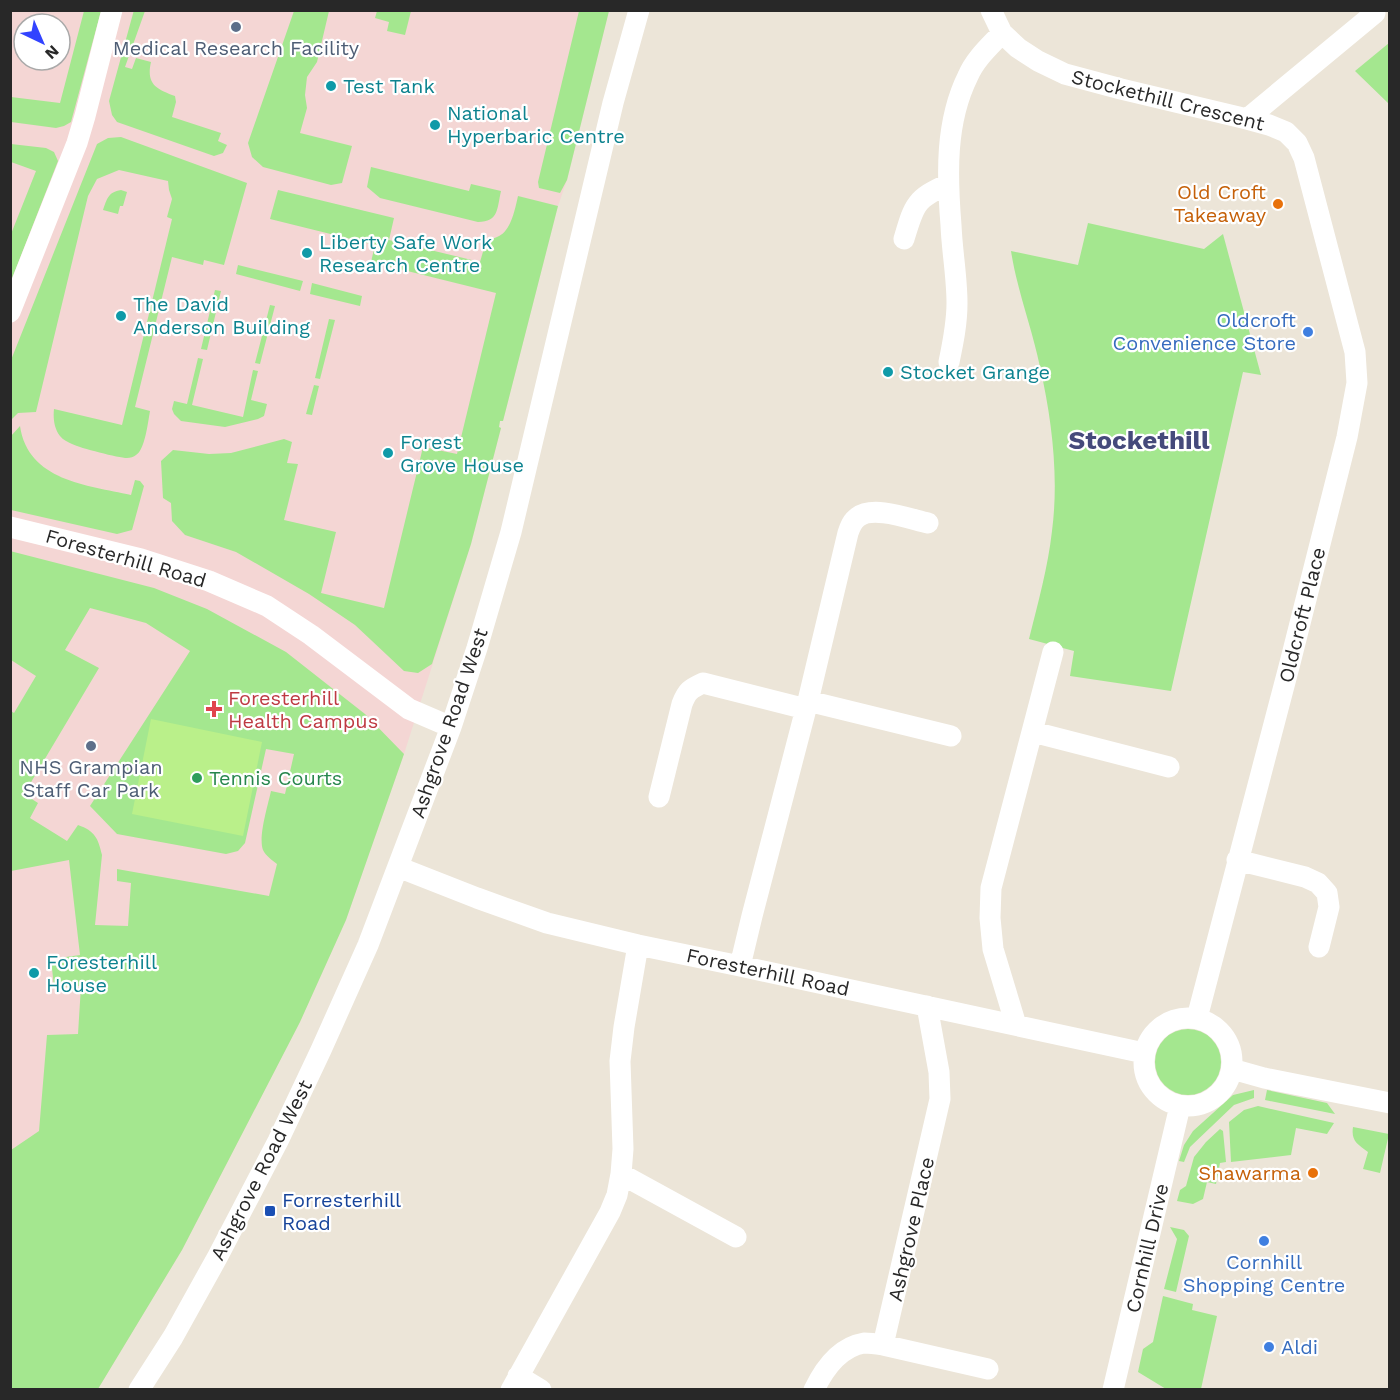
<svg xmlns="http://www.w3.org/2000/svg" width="1400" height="1400" font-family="'Work Sans',sans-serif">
<rect width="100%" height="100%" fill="#ece5d8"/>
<path fill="#f4d6d4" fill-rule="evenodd" d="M10,11H609L567,180L558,206L503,421H500L499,427L501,428L471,544L404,754L346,920L300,1022L182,1250L98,1389H11ZM24,24H60V60H24Z"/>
<path fill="#a4e78f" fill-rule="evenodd" d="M134,10L145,11L125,67L132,69L136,58L151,62C146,84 156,89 175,96L176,102L172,117L221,133L218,141L227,145L223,153L214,156L117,122L112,115L109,101Z
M84,11H101L71,122L64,126L56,128L11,122V97L60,103Z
M294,11H329L317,62L307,77L305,95L307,108L300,133L352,146L342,183L331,185L263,167L252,157L248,143Z
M377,11H411L405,35L387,31L389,22L375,18Z
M579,11H609L567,180L560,193L539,188L538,182Z
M1389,43V104L1355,71Z
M121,137L247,183L224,265L204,260L203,265L172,257L135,407L150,411C148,422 145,450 136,455C134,457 130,458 127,458C119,458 80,448 72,444C68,442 63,440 60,436C54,428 53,418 54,409L122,425L172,219L167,217L172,199L169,190L168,181L119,170L97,179L88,196L36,412L18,413L10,421L11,360L97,144L108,138Z
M11,144L46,148L54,152L58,161L11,281V234L36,171L11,162Z
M371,167L469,191L471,184L501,191C497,208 499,222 478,222L380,198L367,187Z
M121,190L127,192L123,206H120L118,214L103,210C107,199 108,192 121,190Z
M278,190L394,218L389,240L480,262L487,238C490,238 494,239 497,237C511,232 515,209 518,196L558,206L503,421H500L499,427L501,428L471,544L432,664L418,673L404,671L355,625L309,594L236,552L185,535L172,521L171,503L163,498L161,461L173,450L209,454L231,453L284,439L292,442L287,463L298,464L284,520L336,532L321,593L384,608L423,447L457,454L496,293L371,262L375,245L270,219Z
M1088,223L1204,249L1223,234L1261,375L1243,372L1171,691L1070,676L1074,651L1029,639C1038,603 1048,567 1052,531C1059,477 1052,420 1040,367C1032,328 1017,290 1011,251L1078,265Z
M238,265L303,281L300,291L236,274Z
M312,283L362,296L360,306L310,294Z
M215,290L221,291L207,350L201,349Z
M270,305L275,306L260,364L255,363Z
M329,319L335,320L320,379L315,378Z
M198,358L203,359L192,405L243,417L253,370L258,371L251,400L267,404L264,416L258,419L225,427L181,421L174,414L172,409L174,401L187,404Z
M314,385L319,386L312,415L306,414Z
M20,426C28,481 87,485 131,495L135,480L140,481L144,486L132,530L117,534L11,510V436Z
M10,551L154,588L207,609L286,652L365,714L404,754L346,920L300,1022L182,1250L98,1389H11V1150L39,1131L47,1035L78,1034L81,986L54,987L51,959L80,955L69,860L11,871V711L14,713L36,676L11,660ZM90,608L146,623L190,651L90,806L117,834L226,854L238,851L245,843L266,749L294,754L285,794L271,791C268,805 258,837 263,850C266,856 272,860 277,864L269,896L117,869V881L131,883L128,926L95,925L102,855C98,838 95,831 78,825L67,841L30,818L38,803L24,794L99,668L65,650Z
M1155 1062a33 33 0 1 1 66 0a33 33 0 1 1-66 0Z
M1254,1090V1098L1234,1105L1190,1147L1184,1162L1179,1161L1184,1145L1193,1131L1233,1095Z
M1267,1090L1327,1103L1335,1114L1265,1100Z
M1258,1106L1334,1123L1327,1134L1296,1128L1291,1155L1231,1162L1229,1122L1244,1110Z
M1353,1127L1389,1134L1380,1173L1363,1169L1368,1152C1357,1144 1351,1141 1353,1127Z
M1220,1129L1223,1131L1226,1162L1220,1163L1216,1184L1207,1182L1203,1199L1193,1204L1177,1201L1180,1190L1186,1186L1194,1157L1206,1142Z
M1170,1227L1184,1230L1189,1236L1176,1292L1164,1289L1177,1239Z
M1163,1296L1193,1304L1192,1310L1217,1316L1201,1389H1166L1138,1372L1143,1349L1153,1342Z"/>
<path fill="#baf08a" d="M151,719L262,742L243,836L132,814Z"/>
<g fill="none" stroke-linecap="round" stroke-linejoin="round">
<path stroke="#fff" stroke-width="21" d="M991,10L1002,33L1018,48L1038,61L1065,74L1121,89L1247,119L1269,125L1286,132L1297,143L1304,158L1355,352L1357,383L1347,437L1290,663L1197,1018
M1247,119L1375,13
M904,239C914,205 915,199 948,184
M10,312L77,143L85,116L112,10
M949,362C953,343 957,324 957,303C957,277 952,251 951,225C947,176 945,122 968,76C975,59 990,46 1002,33
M10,527L141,559L209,581L267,606L311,635L409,709L451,727
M808,701L951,736
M1033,732L1169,767
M659,797L682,704C687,691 690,689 703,683L806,709
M1237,860L1305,877L1318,883L1327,893L1329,907L1319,947
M398,867L477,898L547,923L638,945L740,966L1144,1053
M740,966L752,916L808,701L848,533C850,527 852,521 858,517C873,505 910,519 928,523
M1144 1062a44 44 0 1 1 88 0a44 44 0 1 1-88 0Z
M1016,1025L993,949L990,918L991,888L1053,652
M1232,1069L1264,1078L1390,1103
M621,1174L736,1237
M883,1345L940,1099L939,1072L927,1006
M518,1376L541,1390
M139,1390L173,1337L218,1256L278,1141L321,1050L368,945L451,727L477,648L511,532L613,103L639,10
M511,1390L610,1212L617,1195L621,1174L623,1149L620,1061L624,1027L638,945
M814,1390C824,1369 840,1347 864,1343C871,1343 877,1344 883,1345L988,1369
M1113,1390L1180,1106"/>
</g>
<g fill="#5c6f8a" stroke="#fff" stroke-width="2">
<circle cx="236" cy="27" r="6"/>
<circle cx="91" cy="746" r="6"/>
</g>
<g fill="#0f9aa8" stroke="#fff" stroke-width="2">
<circle cx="331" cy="86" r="6"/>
<circle cx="435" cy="125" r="6"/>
<circle cx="307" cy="253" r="6"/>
<circle cx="121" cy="316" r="6"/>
<circle cx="888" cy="372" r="6"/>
<circle cx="388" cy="453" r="6"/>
<circle cx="34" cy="973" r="6"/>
</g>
<g fill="#e8710a" stroke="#fff" stroke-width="2">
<circle cx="1278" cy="204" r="6"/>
<circle cx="1313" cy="1173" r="6"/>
</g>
<g fill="#3f7fe0" stroke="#fff" stroke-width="2">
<circle cx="1308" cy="332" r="6"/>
<circle cx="1264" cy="1241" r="6"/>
<circle cx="1269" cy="1347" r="6"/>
</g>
<path fill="#e0444e" stroke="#fff" stroke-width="2" d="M211 700h6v6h6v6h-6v6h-6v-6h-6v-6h6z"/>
<circle fill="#2e9e5b" stroke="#fff" stroke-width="2" cx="197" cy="778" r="6"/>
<rect fill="#1a4fb4" stroke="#fff" stroke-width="2" x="264" y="1205" width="12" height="12" rx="3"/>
<g text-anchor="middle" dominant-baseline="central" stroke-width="4.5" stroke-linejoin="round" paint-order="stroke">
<g font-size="20" fill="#4e5e75" stroke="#fff">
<text x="236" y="48">Medical Research Facility</text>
<text x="91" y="767">NHS Grampian<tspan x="91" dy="23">Staff Car Park</tspan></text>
</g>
<g font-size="20" fill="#0d838f" stroke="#fff" text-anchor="start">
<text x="343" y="86">Test Tank</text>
<text x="447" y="113">National<tspan x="447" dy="23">Hyperbaric Centre</tspan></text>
<text x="319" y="242">Liberty Safe Work<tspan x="319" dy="23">Research Centre</tspan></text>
<text x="133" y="304">The David<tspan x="133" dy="23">Anderson Building</tspan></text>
<text x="900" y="372">Stocket Grange</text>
<text x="400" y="442">Forest<tspan x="400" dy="23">Grove House</tspan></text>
<text x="46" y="962">Foresterhill<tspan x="46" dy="23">House</tspan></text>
</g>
<g font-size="20" fill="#282828" stroke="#fff">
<text transform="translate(1168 100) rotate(14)">Stockethill Crescent</text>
<text transform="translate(126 558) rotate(16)">Foresterhill Road</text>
<text transform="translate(1302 615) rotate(-76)">Oldcroft Place</text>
<text transform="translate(449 723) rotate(-71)">Ashgrove Road West</text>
<text transform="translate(768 972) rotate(12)">Foresterhill Road</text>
<text transform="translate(261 1170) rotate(-63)">Ashgrove Road West</text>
<text transform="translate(911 1229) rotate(-77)">Ashgrove Place</text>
<text transform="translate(1147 1248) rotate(-77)">Cornhill Drive</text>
</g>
<g font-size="20" fill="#c56008" stroke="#fff" text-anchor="end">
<text x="1266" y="192">Old Croft<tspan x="1266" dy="23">Takeaway</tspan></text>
<text x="1301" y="1173">Shawarma</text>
</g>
<g font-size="20" fill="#366cbe" stroke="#fff" text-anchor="end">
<text x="1296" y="320">Oldcroft<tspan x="1296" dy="23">Convenience Store</tspan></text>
<text x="1264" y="1262" text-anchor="middle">Cornhill<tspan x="1264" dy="23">Shopping Centre</tspan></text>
<text x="1281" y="1347" text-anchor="start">Aldi</text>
</g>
<g font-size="20" fill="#be3a42" stroke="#fff" text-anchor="start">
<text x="228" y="698">Foresterhill<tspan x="228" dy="23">Health Campus</tspan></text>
</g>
<g font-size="20" fill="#27864d" stroke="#fff" text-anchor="start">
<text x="209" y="778">Tennis Courts</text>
</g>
<g font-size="20" fill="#164399" stroke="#fff" text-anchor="start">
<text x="282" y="1200">Forresterhill<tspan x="282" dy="23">Road</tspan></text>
</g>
<g font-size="26" font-weight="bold" fill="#454a7b" stroke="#fff">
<text x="1139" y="440">Stockethill</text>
</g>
</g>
<rect width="1400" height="1400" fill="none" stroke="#282828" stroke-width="24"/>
<g transform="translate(42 42) rotate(136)"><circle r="28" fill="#ffffff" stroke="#a9a9a9" stroke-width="1.5"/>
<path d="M0-4.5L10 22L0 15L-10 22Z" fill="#3243ff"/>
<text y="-9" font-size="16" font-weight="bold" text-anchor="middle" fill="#282828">N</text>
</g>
</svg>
